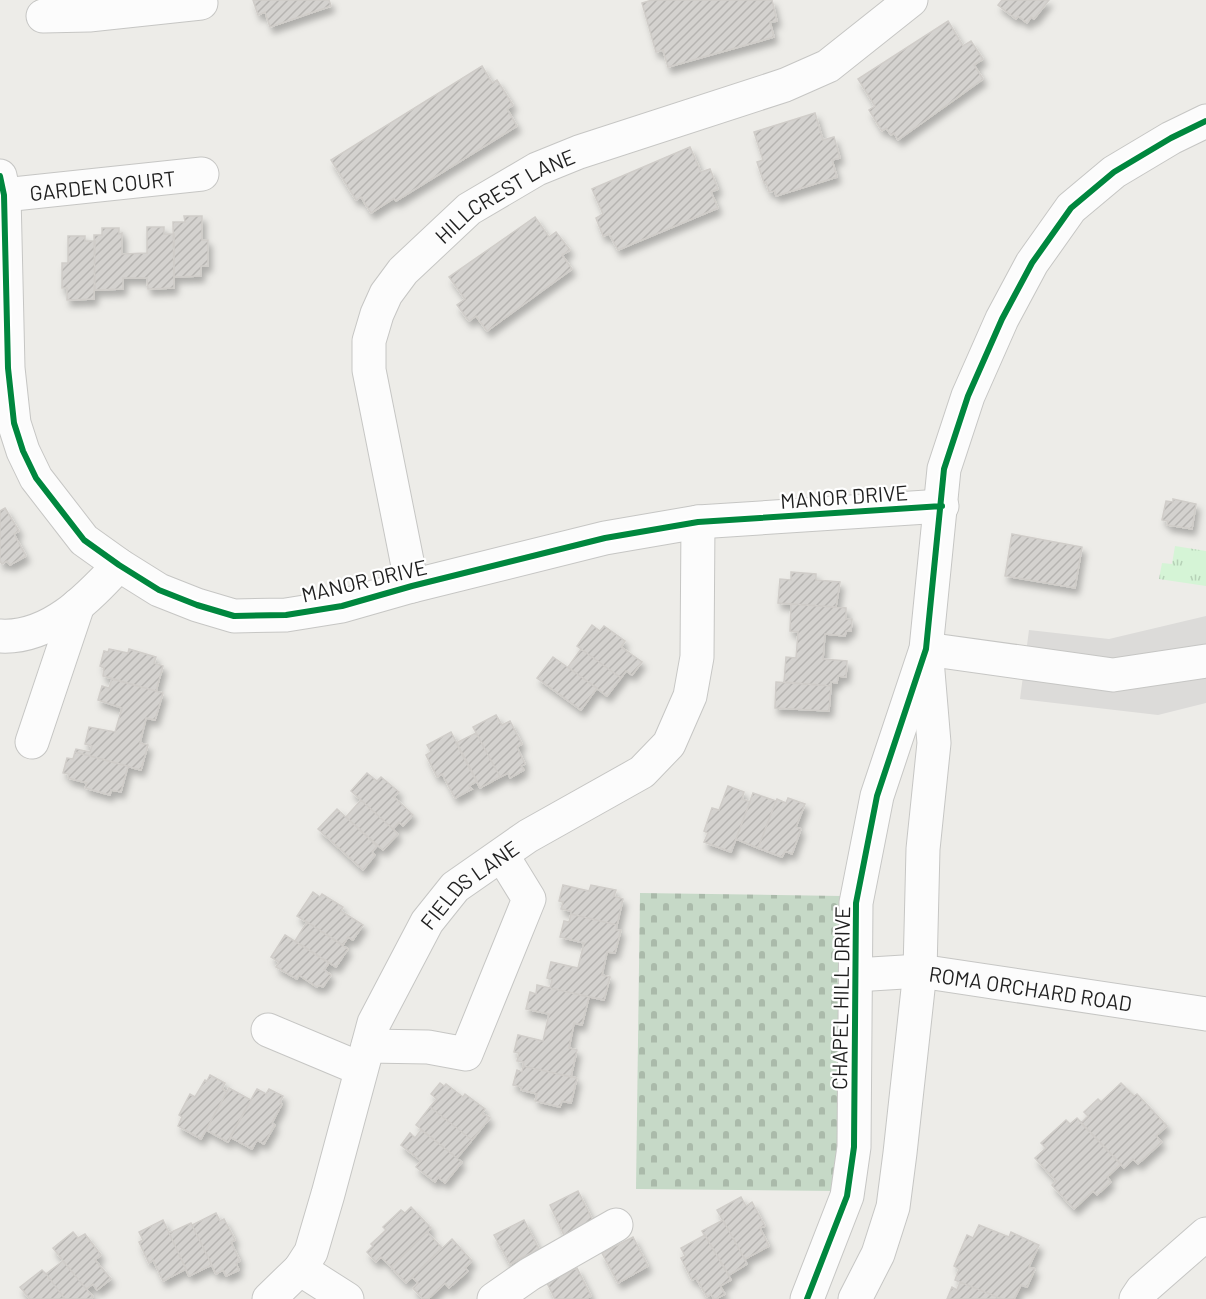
<svg xmlns="http://www.w3.org/2000/svg" width="1206" height="1299" font-family="Barlow,sans-serif">
<defs>
<pattern id="cemetery-stones" width="16" height="16" patternUnits="userSpaceOnUse" patternTransform="scale(1.5)"><rect width="16" height="16" fill="#c6d9c7"/><path d="M2 7V4a2 2 0 0 1 4 0v3zM10 15v-3a2 2 0 0 1 4 0v3z" fill="#aabaaa"/></pattern>
<pattern id="park-tufts" width="24" height="20" patternUnits="userSpaceOnUse" patternTransform="scale(1.5)"><rect width="24" height="20" fill="#d5f4d6"/><path d="M3 7l-1-3M5 7V3M7 7l1-3M15 17l-1-3M17 17v-4M19 17l1-3" fill="none" stroke="#b6d1b7"/></pattern>
<pattern id="building-hatch" width="6" height="6" patternUnits="userSpaceOnUse" patternTransform="scale(1.5)"><rect width="6" height="6" fill="#d4d2cf"/><path d="M-1 1l2-2M0 6l6-6M5 7l2-2" fill="none" stroke="#b6b4b1"/></pattern>
<filter id="shadow"><feDropShadow dx="3.5" dy="6" stdDeviation="3" flood-color="#0004"/></filter>
</defs>
<rect width="100%" height="100%" fill="#edece8"/>
<path fill="#dcdbd9" d="M1206,616V703L1158,715L1020,699L1029,630L1109,639Z"/>
<path fill="url(#cemetery-stones)" d="M640,893L842,896L838,1191L636,1189Z"/>
<path fill="url(#park-tufts)" d="M1175,546L1206,551V586L1159,579L1162,563L1172,564Z"/>
<path fill="url(#building-hatch)" stroke="#d0cdc9" stroke-width="1.5" filter="url(#shadow)" d="M253,0H329L331,6L270,27L265,12L258,15Z
M652,0H772L777,21L770,22L774,37L668,67L663,50L656,52L642,3Z
M1002,0H1049L1034,19L1031,17L1027,23L1018,16L1016,19L998,5Z
M948,21L963,46L971,41L983,59L974,65L983,79L898,140L894,133L891,135L886,128L882,131L869,110L875,106L858,79Z
M482,66L492,83L497,80L513,105L507,109L517,126L396,201L394,198L371,213L361,197L356,200L331,160Z
M815,113L823,140L834,137L840,158L832,160L837,177L776,196L775,191L769,192L766,182L764,183L757,162L763,160L754,132Z
M690,147L701,172L710,169L718,189L711,192L718,208L618,250L609,234L603,236L596,218L603,214L592,189Z
M184,216H202V240H208V266H201V276L174,277L173,222H185Z
M535,217L549,237L556,232L570,250L562,255L572,269L487,331L476,316L469,321L457,305L465,299L449,277Z
M147,227H164V234H174V288L148,289L147,278H123V289L95,290L94,235H102V228H119V234L122,233V254L147,253Z
M68,236H85V241H95L94,299L67,300V288H62V263H68Z
M1173,499L1196,504L1192,529L1167,525L1168,521L1162,520L1166,501L1173,502Z
M5,508L19,531L14,534L26,556L10,565L7,561L2,564L0,561V511Z
M1012,534L1082,547L1075,588L1005,576Z
M791,572L816,574V580L840,582L836,607L778,603L780,579L791,580Z
M791,604L846,608V619H852L851,631H846L845,636L825,634L823,659L847,661L846,677L838,676L837,683L831,682V686L784,682L786,657L796,658L798,632L790,631Z
M592,625L600,631L604,626L625,641L621,647L642,662L632,675L626,671L621,678L577,646Z
M109,649L128,653L129,649L156,657L154,663L163,666L156,691L103,676L104,668L100,666L104,651L108,652Z
M581,649L621,678L607,696L568,667Z
M553,657L597,688L581,710L537,678Z
M112,679L163,693L155,720L146,718L140,743L148,745L141,770L75,752L76,749L90,752L92,746L85,744L89,727L115,732L122,708L98,700L102,686L109,688Z
M776,682L831,686L829,711L775,708Z
M496,715L502,725L510,721L522,744L517,747L525,764L521,766L524,770L510,778L508,773L500,777L473,727Z
M451,732L477,781L469,786L472,789L455,798L442,774L437,777L426,755L431,752L427,745Z
M476,733L500,777L480,788L456,743Z
M75,752L128,766L121,792L111,790L110,795L85,788L87,783L68,778L69,774L63,773L67,758L73,759Z
M367,773L377,781L381,777L399,792L394,797L413,815L403,826L399,822L393,829L351,791Z
M728,786L744,792L742,799L750,802L731,852L704,842L708,833L704,831L712,808L719,810Z
M753,793L776,801L758,848L736,839Z
M788,798L805,804L796,827L801,829L792,854L785,851L782,857L758,848L777,799L786,803Z
M361,800L398,834L383,850L346,817Z
M337,809L377,846L372,852L375,855L363,870L318,829Z
M563,885L589,891L591,885L616,890L614,896L623,899L617,925L571,914V911L561,909L563,902L559,901Z
M313,892L320,897L322,894L343,907L341,911L363,925L353,940L348,937L343,945L297,916Z
M571,914L617,925L616,930H621L615,953L607,952L602,975L610,977L604,1000L550,988L552,980L547,978L551,962L578,968L584,943L560,937L564,921L569,922Z
M307,922L348,949L336,967L295,941Z
M285,935L329,963L324,970L331,975L323,987L319,985L317,987L299,975L297,979L276,967L279,962L271,957Z
M537,985L589,997L582,1025L574,1023L569,1048L577,1050L571,1077L523,1066L524,1062L517,1061L519,1053L514,1052L518,1035L543,1041L549,1014L526,1009L530,992L536,994Z
M523,1066L577,1078L571,1103L562,1101L560,1107L535,1101L537,1094L521,1090L522,1087L513,1085L517,1070L522,1072Z
M210,1075L225,1083L222,1089L227,1092L201,1139L178,1126L182,1117L179,1115L190,1094L195,1097L205,1080L207,1081Z
M440,1083L444,1086L446,1084L463,1097L465,1094L485,1109L482,1113L490,1118L472,1140L430,1107L437,1099L431,1094Z
M1121,1083L1134,1096L1137,1094L1167,1126L1156,1136L1162,1142L1138,1164L1133,1159L1124,1168L1081,1123L1088,1116L1084,1112L1098,1099L1101,1102Z
M229,1088L251,1100L228,1142L206,1130Z
M257,1089L266,1094L269,1089L283,1096L280,1102L282,1104L272,1123L275,1125L264,1144L257,1140L252,1149L230,1137Z
M430,1107L472,1140L457,1158L416,1125Z
M1077,1118L1121,1164L1107,1177L1111,1182L1097,1195L1093,1191L1074,1209L1052,1185L1056,1181L1035,1158L1046,1148L1041,1143L1066,1120L1070,1124Z
M421,1130L462,1162L445,1183L438,1177L435,1182L416,1167L421,1161L401,1145L410,1133L415,1138Z
M578,1191L593,1221L564,1235L550,1205Z
M741,1197L746,1206L752,1202L765,1226L760,1228L769,1246L745,1259L717,1210Z
M411,1207L431,1228L391,1267L381,1257L376,1262L367,1252L373,1246L371,1244L386,1230L383,1227L401,1210L405,1213Z
M216,1213L220,1221L224,1219L235,1240L231,1242L240,1261L236,1263L239,1270L226,1276L223,1270L216,1274L192,1225Z
M163,1220L186,1269L163,1281L153,1260L149,1263L139,1242L143,1240L139,1232Z
M524,1220L539,1249L510,1264L494,1235Z
M723,1220L747,1264L729,1275L702,1231Z
M191,1223L212,1265L189,1276L169,1233Z
M979,1225L1009,1237L1011,1232L1039,1245L1029,1267L1035,1269L1027,1287L1021,1285L1014,1299H1002L955,1280L959,1269L954,1266L967,1235L973,1238Z
M73,1232L78,1238L85,1234L101,1255L95,1260L111,1279L97,1290L93,1284L86,1289L53,1248Z
M427,1232L442,1248L406,1283L391,1267Z
M705,1235L731,1280L720,1286L725,1294L716,1299H714L711,1294L707,1297L696,1278L692,1280L681,1258L685,1256L681,1248Z
M633,1237L648,1266L618,1283L602,1253Z
M452,1239L472,1261L465,1268L468,1271L449,1288L445,1283L428,1299H423L413,1288L418,1283L412,1277Z
M63,1261L93,1297L91,1299H65L46,1274Z
M577,1268L591,1296L585,1299H555L547,1283Z
M42,1270L46,1274L65,1299H30L20,1287Z
M960,1282L1002,1299H947L952,1287L957,1290Z"/>
<g fill="none" stroke-linecap="round" stroke-linejoin="round">
<g stroke="#c6c6c4" stroke-width="35">
<g id="minor">
<path d="M43,16L89,15L201,3"/>
<path d="M0,176L4,195L8,368L14,423L23,451L36,478L84,540L119,565L159,590L197,605L234,616L286,615L342,606L412,586L605,538L698,522L942,506"/>
<path id="s1" d="M4,195L202,174"/>
<path id="s2" d="M412,586L369,370V341L377,314L386,294L403,271L469,209L537,169L579,152L785,85L828,66L911,0"/>
<path d="M0,636C50,639 88,598 119,565"/>
<path d="M926,649L1113,675L1206,661"/>
<path d="M32,742L78,605"/>
<path id="s3" d="M855,975L920,971L1206,1014"/>
<path d="M268,1030L361,1069"/>
<path d="M368,1046L428,1047L466,1054L529,899L502,855"/>
<path d="M300,1269L347,1299"/>
<path id="s4" d="M269,1299L300,1269L311,1252L328,1194L374,1023L427,922L455,887L528,836L642,772L669,744L690,696L697,657L698,522"/>
<path d="M494,1299L530,1274L616,1225"/>
<path d="M807,1299L847,1196L854,1147L856,903L877,796L926,649L944,469L968,396L1002,319L1032,263L1071,208L1114,172L1171,138L1206,121"/>
<path d="M855,1299L878,1254L893,1207L900,1153L920,971L923,849L934,743L927,660"/>
<path d="M1136,1299L1142,1290L1206,1234"/>
</g>
</g>
<use href="#minor" stroke="#fcfcfc" stroke-width="33"/>
<g stroke="#fff" stroke-width="10">
<path id="cycleway" d="M0,176L4,195L8,368L14,423L23,451L36,478L84,540L119,565L159,590L197,605L234,616L286,615L342,606L412,586L605,538L698,522L942,506
M807,1299L847,1196L854,1147L856,903L877,796L926,649L944,469L968,396L1002,319L1032,263L1071,208L1114,172L1171,138L1206,121"/>
</g>
<use href="#cycleway" stroke="#00873e" stroke-width="6"/>
</g>
<g text-anchor="middle" dominant-baseline="central" stroke-width="4.5" stroke-linejoin="round" paint-order="stroke">
<g font-size="21" fill="#1f1f1f" stroke="#fff">
<text stroke="none"><textPath href="#s1" startOffset="99">GARDEN COURT</textPath></text>
<text stroke="none"><textPath href="#s2" startOffset="456">HILLCREST LANE</textPath></text>
<text transform="translate(844 496) rotate(-4)">MANOR DRIVE</text>
<text transform="translate(364 580) rotate(-13)">MANOR DRIVE</text>
<text stroke="none"><textPath href="#s4" startOffset="472">FIELDS LANE</textPath></text>
<text stroke="none"><textPath href="#s3" startOffset="177">ROMA ORCHARD ROAD</textPath></text>
<text transform="translate(840 998) rotate(-89)">CHAPEL HILL DRIVE</text>
</g>
</g>
</svg>
